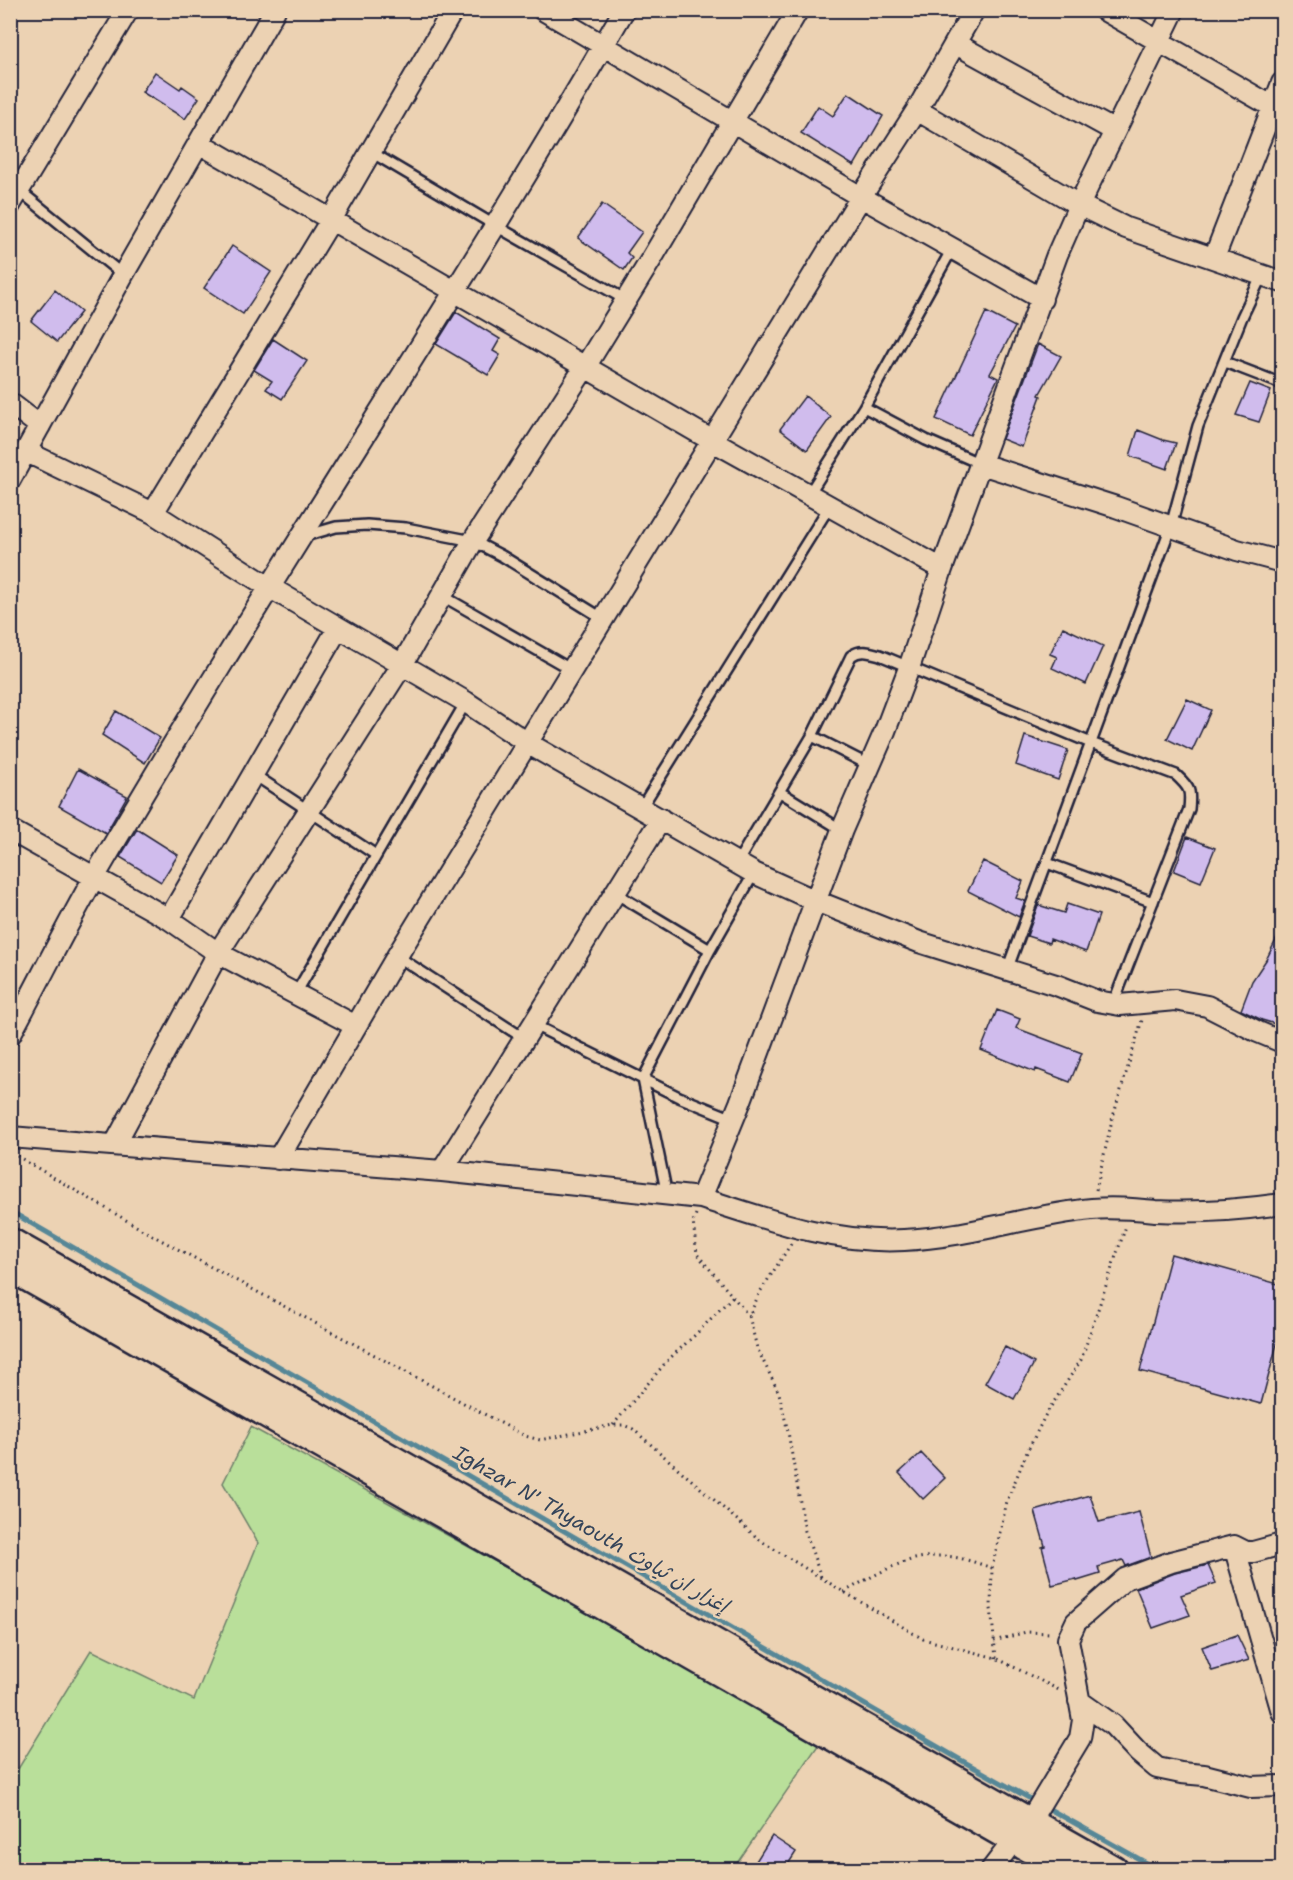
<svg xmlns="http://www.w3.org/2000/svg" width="1293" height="1880" font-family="'Shantell Sans','Playpen Sans Arabic',sans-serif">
<rect width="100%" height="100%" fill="#ecd2b3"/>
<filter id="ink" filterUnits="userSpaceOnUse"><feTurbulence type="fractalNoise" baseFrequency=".0167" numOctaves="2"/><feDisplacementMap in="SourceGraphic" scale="12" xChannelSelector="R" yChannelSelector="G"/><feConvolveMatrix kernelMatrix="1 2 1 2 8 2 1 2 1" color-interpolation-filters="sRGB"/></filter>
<g filter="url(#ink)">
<path fill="#b9df9a" stroke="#6e806a" stroke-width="1.5" d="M251,1427L821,1741L733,1869H11L10,1782L91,1650L194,1700L258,1543L223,1483Z"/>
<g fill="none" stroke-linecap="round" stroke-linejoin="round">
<path stroke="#578797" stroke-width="5" d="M10,1211L959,1759L1036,1802
M1044,1806L1159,1870"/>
</g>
<path fill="#d0bced" stroke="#22223b" stroke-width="1.5" d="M155,72L180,89L182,86L199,98L185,119L142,92Z
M848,93L883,116L854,166L801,133L818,106L833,116Z
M602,204L642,232L627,253L632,258L624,270L578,238Z
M232,246L271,272L243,314L204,288Z
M55,290L81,312L57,342L31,321Z
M456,312L500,339L493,351L500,355L488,375L436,344Z
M986,312L1015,327L990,374L998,378L970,435L936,419Z
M273,339L307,361L282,399L266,389L272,381L254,370Z
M1038,344L1061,356L1039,395L1041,396L1022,447L1002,439Z
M1250,383L1271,391L1259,422L1236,415Z
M805,396L831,417L807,450L780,429Z
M1138,430L1163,440L1176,443L1167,469L1130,456Z
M1063,627L1103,646L1086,684L1052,668L1057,657L1050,654Z
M1187,699L1211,710L1192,751L1167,739Z
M116,711L160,738L145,763L102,735Z
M1025,736L1068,750L1058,780L1016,765Z
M78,769L127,796L106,833L59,806Z
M137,829L178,855L161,882L120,857Z
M1187,837L1215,848L1201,882L1174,871Z
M983,861L1023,881L1016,898L1025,901L1019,917L968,891Z
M1067,904L1099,915L1086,952L1050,939L1049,943L1027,936L1038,905L1064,913Z
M1282,928V1026L1262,1020L1241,1010L1252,981L1266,960Z
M997,1010L1020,1019L1016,1028L1082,1053L1070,1082L1036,1069L1035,1072L981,1050Z
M1171,1254L1282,1285V1325L1261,1404L1140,1371Z
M1005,1347L1034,1363L1014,1399L985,1383Z
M921,1453L945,1478L923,1499L899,1473Z
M1090,1495L1099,1522L1139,1512L1151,1557L1126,1566L1123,1560L1098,1567L1100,1574L1077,1581L1076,1579L1052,1585L1042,1547L1045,1546L1035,1511Z
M1208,1565L1216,1583L1181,1595L1190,1615L1153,1628L1136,1588L1175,1573Z
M1237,1635L1249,1660L1212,1671L1202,1647Z
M772,1836L796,1852L785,1869H751Z"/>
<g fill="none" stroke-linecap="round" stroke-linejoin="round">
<g stroke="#22223b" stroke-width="14">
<path id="lane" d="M371,152L496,226L626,300
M20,191L123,275
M1225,362L1282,384
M864,407L952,249
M809,494L864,407L926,440L981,464
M305,536L336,527L367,525L406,528L473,541L502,556L602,618
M441,595L572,670
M812,736L851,656C860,649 869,652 880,655L1091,743L1176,775C1190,788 1191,790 1189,809L1113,1004
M253,774L376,855
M780,792L842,830
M641,808L829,507
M737,863L812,736L869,765
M1047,863L1153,902
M615,893L710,950
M397,956L525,1039
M1007,970L1171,526L1198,426L1242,317L1262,275
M296,993L466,702
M532,1024L679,1097L733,1119
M667,1195L643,1079L710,950L754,873"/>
</g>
<g stroke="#22223b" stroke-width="24">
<path id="street" d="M543,10L861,197L1042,299
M1104,10L1282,112
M1174,10L1079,205L1057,255L942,569L909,668L885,731L842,830L740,1103L701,1198C767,1219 834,1244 904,1240C968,1237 1030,1215 1092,1209C1114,1207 1134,1209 1156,1211C1198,1213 1240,1210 1282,1204
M956,44L1115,131
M917,110L1079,205L1126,228L1282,282
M199,143L713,441L942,569
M10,205L128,10
M1214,258L1282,83
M10,403L40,426
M27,452L153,513L269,587L466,702L529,744L754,873L816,901L919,942L1059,986L1097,1001L1120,1005L1175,1000L1207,1006L1258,1032L1282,1042
M981,464L1116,507L1237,550L1282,562
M10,480L123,275L275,10
M153,513L331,220L453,10
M10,830L169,919L218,953L356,1026
M169,919L338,628
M10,1035C39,982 65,928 95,876C265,583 455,303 624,10
M10,1137L442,1171L701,1198
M115,1144L218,953L402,665L473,541L585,367L652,258L798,10
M278,1159L397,956L861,197L917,110L974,10
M442,1171L661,819
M1234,1546L1282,1712
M1079,1701L1113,1725L1138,1752L1157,1768L1181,1773L1204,1775L1251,1787L1282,1786
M991,1870L1036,1811L1080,1738L1083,1720L1068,1639L1076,1622L1125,1579L1171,1562L1234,1546L1246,1552H1253L1282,1544"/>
</g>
<g stroke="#22223b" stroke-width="32">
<path id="secondary" d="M10,1242L1114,1870
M10,1267L1067,1870"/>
</g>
<path stroke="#22223b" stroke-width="3" stroke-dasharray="1.5 4.5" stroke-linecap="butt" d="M17,1156L148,1233L525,1436L540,1440L613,1425H623L633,1429L761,1541L844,1592L923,1639L996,1658L1059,1690
M1096,1190L1112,1120L1142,1020
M696,1214L693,1222L697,1254L749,1316
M791,1244L760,1292L749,1316L757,1348L779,1393L788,1432L805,1531L821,1577
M613,1425L667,1361L695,1335L733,1296
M844,1592C872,1577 902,1557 936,1556C955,1555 974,1562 992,1568
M994,1641L1026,1632L1051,1633
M996,1658L991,1608L992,1568L1007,1501L1027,1452L1046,1414L1081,1360L1126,1226"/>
<use href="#lane" stroke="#ecd2b3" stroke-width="9"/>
<use href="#street" stroke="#ecd2b3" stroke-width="20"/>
<use href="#secondary" stroke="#ecd2b3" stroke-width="27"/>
</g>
</g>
<g text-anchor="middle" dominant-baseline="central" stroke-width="5" stroke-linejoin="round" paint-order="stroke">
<g font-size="20" font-style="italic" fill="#34445a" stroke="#ecd2b3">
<text transform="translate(591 1529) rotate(30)">Ighzar N' Thyaouth إغزار ان ثياوث</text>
</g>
</g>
<rect width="1293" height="1880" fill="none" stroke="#ecd2b3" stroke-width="36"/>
<rect x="18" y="18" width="1257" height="1844" fill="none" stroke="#22223b" stroke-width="2" filter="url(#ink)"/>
</svg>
